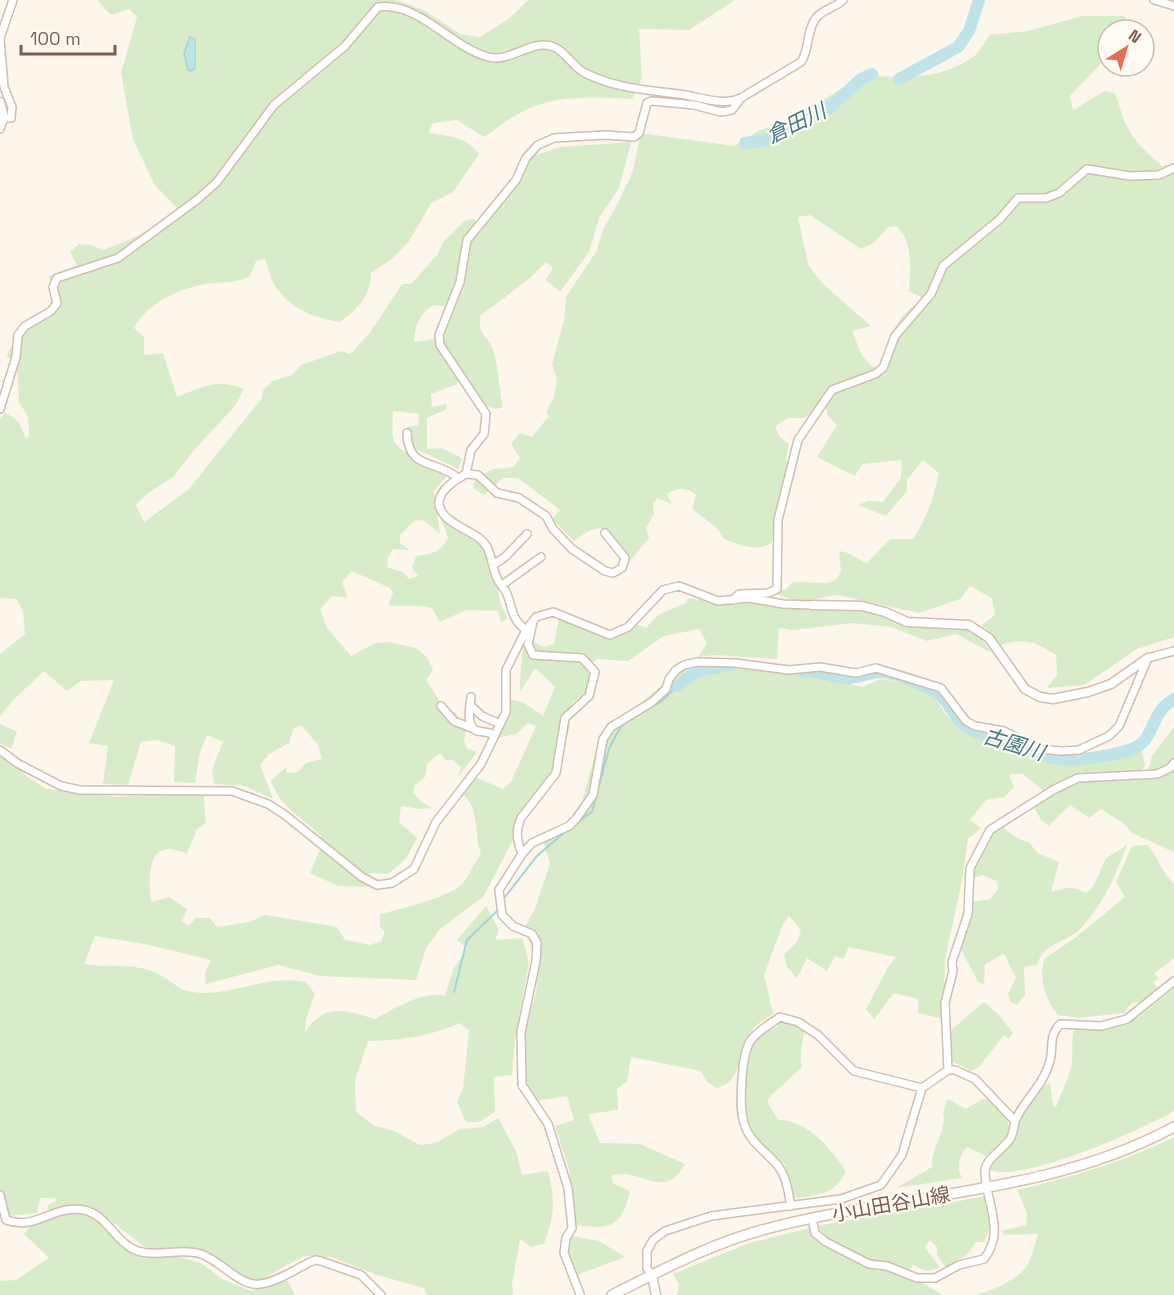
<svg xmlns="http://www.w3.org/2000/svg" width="1174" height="1295" font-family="'Space Grotesk','Noto Sans JP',sans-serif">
<rect width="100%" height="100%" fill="#fdf6ec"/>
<path fill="#d8ecc9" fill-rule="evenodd" d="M97,0H396L424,10L460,34L480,37L510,18L528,0H735L689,30L639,29L642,78L632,99C594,97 554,94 520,113C507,119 496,129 484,137L457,120L433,123L428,133C448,136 466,136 479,154L453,192L431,203L410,240L393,258L371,273C371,296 358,309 340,322C314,318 292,310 275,286C270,279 269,268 265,259L256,261L250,276C232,284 230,281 213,283C184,286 147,302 134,328L144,337V355L163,353L177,397C201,387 219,378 244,389L234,407L195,449L173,477L148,493L136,505L144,522L189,489L262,398L263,390L273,381L292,375L301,365L341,351L350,354L369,334L402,284H411L438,254L443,242L464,221L474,219L479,224L533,156L560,147L631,142L619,188L599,218L589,252L560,292L546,280L553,268L546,262L530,278L480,316C479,337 483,331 491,345C497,354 500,394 503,407L496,409L482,405L447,354L439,325L445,306L433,305C420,314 414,326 414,342L434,339L458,380L457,384L431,394L432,407L446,404L447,409L427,418V449L441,448L462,458L458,469C449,465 440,460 431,456C417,449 401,448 407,427L418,425L419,414L393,411C393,419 391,432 394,440C400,458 436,459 448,475L434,491L440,534L423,520L414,521L400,535V543L410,550L393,549L388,557L387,567L403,572L409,579L418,576L412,568L416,556C432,554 442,552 448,537L440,516L453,515C469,530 496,549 498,573C500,594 495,597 508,618L501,622L498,611L466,610L440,622L432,608C415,604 404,607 388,605L393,593L390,588L352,571L342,582L348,598L332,596L320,609L327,628L351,656L375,643L388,642L416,648L427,657L433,670L426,680L445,709L455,712L466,732L464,740L467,749L477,752L457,778L461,768L453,760H446L440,753L427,764L425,777L415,785L413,792L421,802L433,808L420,809L401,806L399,822L417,838L406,859L388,874L369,873L368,887L338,886L310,873L321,847V836C300,816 281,808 271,781L286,767L287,773L298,772L306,763L322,759L318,745L301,725L294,728L289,743L269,754L260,765L273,799L245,786L214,784L212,770L223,742L207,735L200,752L195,783L174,782L175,746L157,740L141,742L128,785L103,784L108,746L89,743L114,680L81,681L67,691L44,671L12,701L0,717V654L25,634L23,611L17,599L0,598V420L5,412L19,422L26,439L29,435L28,417L19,402L17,367L7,356C14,334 37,325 55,314L49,276L77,265L70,252L79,244L92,245L102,250C135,239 151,231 177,208L154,184L133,139L121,73L137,17L129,9L111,15Z
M1082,16H1124L1131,27L1129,30H1108V56L1070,96L1073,110L1105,91L1115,93C1128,133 1130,138 1162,166L1174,164V637L1137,649L1084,685L1047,688L1057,675L1056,655C1036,642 1024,637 1001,645L982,625L995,615L992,598L970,586L960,599L919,613L837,595L801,602L768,592L785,590L793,582L827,583L836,580L841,572L839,551C851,552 856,559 867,563L890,539H913C927,518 934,497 939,473L923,460L907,480V491L886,516L858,505L868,501L883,502L901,478L902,460L862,464L855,476L817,457L837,425L828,416L825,405L821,403L805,418H788L775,426L779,436L789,444L786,460L795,470C792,496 774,516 772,542C757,553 740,545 724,539L717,528L692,509L696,495C685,487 679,487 667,494L672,504L657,498L653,504L654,514L646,528L649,538L629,562L621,547L601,528L590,530L574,541L552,519L560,510L518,478H503L484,495L473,488L475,479L493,469L514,467L520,458L511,444L520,433L532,437L549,416L546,412L554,397L557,378L552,365L564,320L566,297L596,252L604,228L620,199L634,168L640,133L734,146L758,131L789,121L865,74C902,80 941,79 973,57C980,52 985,41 990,35L1028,31ZM810,215L861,249L874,243L888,227L896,226C914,241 910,270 909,291L925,299C909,305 891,328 887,346C886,352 889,359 889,365L873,367L862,356L852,331L871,326L823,284L808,265L798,217Z
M688,598L717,602L850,606L908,621L970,629L981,638L992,653L956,634L927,641L891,627L853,623L793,630L779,628L777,659L714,655L698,657L707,643L699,629L664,636L628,661L597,659L590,665L589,690L572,703L566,713L570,726L555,772L523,820L484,896L440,929L426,948L416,980L320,976L278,965L206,984L205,972L211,960L145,944L95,936L84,964C106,968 129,963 152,971C167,976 175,989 192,992C230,998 264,974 306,982L315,994L306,1019L305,1033C323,1002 346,1010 375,1019C394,1009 424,990 445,996L453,970L467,948L457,940L486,906L499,930L495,940L522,938L529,962L515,1040L512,1075L494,1077L495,1112L479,1122H466L457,1102L463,1089L469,1030L459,1023C429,1037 401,1040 368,1041L355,1080L356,1112L375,1126L394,1131L420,1145L436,1143L460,1129L483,1127L498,1118L516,1151L522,1175L548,1171C556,1201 554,1216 544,1244L531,1247L520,1239L512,1285L513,1295H427L424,1288L374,1274L331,1257L304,1256L249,1286L203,1259L146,1248L102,1214L82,1206L47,1210L49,1204L56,1201L55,1198H40L37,1213L0,1217V753L19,765L26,776L47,789L117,797L203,791L206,823L197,829L187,853C182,852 174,849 169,849C145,849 150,887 151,902L169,897L187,909L182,921L188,926L196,918H210L217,927L249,922L265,915L337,927L345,940L370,945L381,941L385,932L380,927V914C398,910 454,896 464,882C470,873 474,863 481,854C473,831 481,809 461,793L473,776L503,789L511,782L536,726L528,723L516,734L496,738L505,698L524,703L543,716L555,687L535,668L520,692C520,674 522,661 523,643L530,639L543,647L554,644L559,618C590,632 605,644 636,624L646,628L658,615L686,603Z
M701,664L771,665L862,687L881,679L905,683L933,695L946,715L965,730L1004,736L1043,755L1062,758L1129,756L1141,748L1145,765L1140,773L1074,775L1042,790L1023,774H1009L1014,787L1005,797L986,800L970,820L981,828L968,839L962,881L945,959L943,1019L918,1013V999L894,993L874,1019L866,1009L887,969L896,957L849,947L843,959L835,956L827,971L807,958L797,978L787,967L784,954L797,942L801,930L789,916L783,924L764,975L773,1014C764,1020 755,1024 750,1033C739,1053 742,1082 717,1088L707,1082L701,1071L631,1057L627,1081L617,1089L618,1110L588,1114L600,1143L640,1144L685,1164C664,1203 640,1166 611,1176L614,1184L630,1191C622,1227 610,1230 576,1225L569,1169L555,1126L574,1120L567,1096L535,1101C527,1086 517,1067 518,1049C520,1036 526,1021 531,1009C542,983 538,954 523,930L534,911L550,864L543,840L569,824L580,809L596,750L605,733L684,667Z
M0,724L17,732L11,749L0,743Z
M1174,727V852L1132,833L1123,823L1101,809L1089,818L1070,805L1049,826L1041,820L1033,806L1060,790L1085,780L1147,776L1152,756Z
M1002,826L1015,837L1030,843L1037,853L1059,862L1051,892C1065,888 1073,885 1086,893L1093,887L1106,858L1127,845C1116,875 1104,903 1082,927C1068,943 1043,942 1037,965L1024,967L1025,995L1017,1005L1010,1002L1008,994L1016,978L1004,954L985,964L984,984L978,982L956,940L965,903L990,899L998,889L997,881L982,875L975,878L968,887C970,856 974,841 1002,826Z
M1148,845C1158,858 1163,874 1174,884V958L1154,974L1159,978L1153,983L1158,988L1142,1002L1132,1003L1124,1013L1078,1018L1058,1015C1045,999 1039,980 1044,959L1075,938L1125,897L1116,882L1132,846Z
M1174,988V1111C1141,1130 1023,1183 989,1170L987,1166L1006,1146L1023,1099L1050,1083L1053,1105L1056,1107C1061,1092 1070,1078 1072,1062C1073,1051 1071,1041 1074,1029L1137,1018Z
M984,1002L999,1015L1013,1033L1009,1039L1004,1035L979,1067L971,1071L953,1062L949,1032Z
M791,1015L805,1019C806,1036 798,1049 802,1067C790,1079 777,1088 767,1101L778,1120C808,1120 831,1149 846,1171C836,1193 819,1196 796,1198L788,1191L785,1165C771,1153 754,1142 743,1128C724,1104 748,1057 757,1033L776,1028L783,1018Z
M991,1098L1004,1110L1011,1133L986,1156L967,1147C959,1157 956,1166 962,1178L896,1188L932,1167C930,1149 948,1130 943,1112L948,1099L966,1109L982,1099Z
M1174,1137V1295H974C989,1293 1018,1279 1027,1266C1032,1257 1035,1244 1038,1234L1004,1235L1002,1231L1026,1225L1027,1213L1017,1190C1072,1177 1124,1162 1174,1137Z
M987,1196L990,1228L984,1242H975C970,1257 957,1259 946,1268L937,1255V1247L930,1240L925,1247L940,1268L926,1271L913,1265L907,1274L943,1295H677L679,1284L673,1274L749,1243L810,1228L814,1237L824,1247H836L817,1226Z
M76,1212L92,1216L116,1228L126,1240L149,1256L179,1257L201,1263L222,1279L251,1291L287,1280L295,1295H0V1281L16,1280L49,1258L24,1234C34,1218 58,1213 76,1212Z
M571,1236L599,1241L625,1257L574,1276L567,1259Z"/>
<path fill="#bfe3e8" stroke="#a5d3da" stroke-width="1.5" d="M190,37L195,39V68L191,71L188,70L184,53Z"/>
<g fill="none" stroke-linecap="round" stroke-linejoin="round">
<path stroke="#a5d3da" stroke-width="2" d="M575,824L592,812L609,749L617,733L624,723L662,701L677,686
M505,897L536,857L568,829
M454,992L467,940L496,912"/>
<path stroke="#bfe3e8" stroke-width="12" d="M899,79L958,47L969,31L979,0
M745,143L772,139L814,111L828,109L861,79L872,74
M801,671C816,670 827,675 841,678C857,680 872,671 881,672C896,673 920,683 933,690C949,699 953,717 966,727C975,734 985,733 996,735C1011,739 1023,749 1038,754C1067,764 1104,758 1132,749C1155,742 1149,713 1174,699
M677,686L697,671L730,665"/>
<g stroke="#d1beb0" stroke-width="10">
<path id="minor" d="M1154,0L1174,6
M0,129L4,118H11L12,107L4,87L0,38L13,0
M0,409L16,357L18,335L25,326L51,311L57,303L53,287L57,278L118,258L198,199L217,182L274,105L345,46L378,7C420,2 449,46 488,57C511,63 532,38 554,47C567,53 573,67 585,73C614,88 647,90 679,94C699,96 721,107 741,98
M407,433C408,470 435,459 458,478
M466,474L478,475L497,493L519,498L546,516L553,529L572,549L605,571L613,573L622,568L625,558L605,533
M493,565L505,557L527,534
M502,585L541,557
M733,600L739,594L768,593L777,589L778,520L798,440L832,390L875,374L883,368L895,336L931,294L943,266L1000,219L1018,198H1046L1059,193L1087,169L1130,176L1159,175L1174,168
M533,622L528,644L533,655L582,658L595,672L589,696L565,718L556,773L521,818C515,831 517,841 522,854L499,890L502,915L513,926L532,934L537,943L536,961L521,1032L522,1085L548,1124L568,1188L572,1228L566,1238L564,1253L580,1294
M526,630C511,619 513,609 507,594C505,588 499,584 497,578C492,568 492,556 487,547C477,529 442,526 439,504C438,491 456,479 466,474L471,450L484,434L486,414L440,345L439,335L460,282L467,240L516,180L526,158L538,145L554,138L605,135L634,137L639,133L647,103L652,101L694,105L721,112L732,110L741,98L801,62C810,49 806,31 816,18C823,9 835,8 843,0
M471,697C470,705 466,724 475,730C481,733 488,731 494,735
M470,705L482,716L500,724
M441,706L454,721L474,729
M0,750L17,763L61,786L80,790L232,791L268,804L285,815L362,877L377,885L392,883L414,869L436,822L481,764L506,712V670L526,630L536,617L553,612L610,635L628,627L663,590L679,586L718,601L749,598L783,604L812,605
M522,854L532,843L569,826L576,819L593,795L603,739L611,727L652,702L666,689L669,679L676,670L684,665L697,662L735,663L789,670L820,667L856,673L876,668L941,688L966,721L975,726L1004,731L1038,749L1062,751L1079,750L1109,736L1119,726L1148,658L1174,651
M948,1070L945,1003L953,971L952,962L968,914L970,868L990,830L1053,790L1078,778L1157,774L1170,768L1174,763
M0,1195L6,1220C37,1231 53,1204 84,1210C107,1215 114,1240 133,1249C153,1259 179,1247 201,1254C220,1260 240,1287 260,1284C278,1282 298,1267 315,1260L321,1261L361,1275L381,1295
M791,1206C788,1192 787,1177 778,1166C767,1152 749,1142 744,1123C739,1107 741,1053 751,1040C759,1030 770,1024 780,1017L798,1022L818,1035L854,1071L922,1088
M812,1218L815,1233L826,1242L869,1264L887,1266L917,1278H935L959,1265L984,1259C1006,1232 986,1202 985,1173C984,1159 1003,1150 1010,1139C1013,1135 1014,1127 1015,1121
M652,1275L647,1268V1251L653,1240L665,1231L711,1216L841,1199L881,1185L902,1155L922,1088L948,1070H955L975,1079L1015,1121C1024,1100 1042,1087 1049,1064C1055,1047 1047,1039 1060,1024L1101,1026L1127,1019L1174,981"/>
</g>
<g stroke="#d1beb0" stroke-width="11">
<path id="tertiary" d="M0,102L4,118
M812,605L862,606L885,612L907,622L969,625L989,638L1025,689L1040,697L1053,699L1088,692L1111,684L1148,658
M652,1275L656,1295"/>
</g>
<g stroke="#d6c0b0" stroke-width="12">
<path id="secondary" d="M612,1295C662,1270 712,1243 766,1229C901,1193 1049,1195 1174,1127"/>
</g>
<use href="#minor" stroke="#fff" stroke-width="7"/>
<use href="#tertiary" stroke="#fff" stroke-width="8"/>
<use href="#secondary" stroke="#fff" stroke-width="9"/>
</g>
<g text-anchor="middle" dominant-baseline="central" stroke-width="4.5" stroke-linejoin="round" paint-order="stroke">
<g font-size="20" fill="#7a5c4d" stroke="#fffaf3">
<text transform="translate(891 1204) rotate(-10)">小山田谷山線</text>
</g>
<g font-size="21" font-style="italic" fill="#437c86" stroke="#fffaf3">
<text transform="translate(796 123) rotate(-26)">倉田川</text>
<text transform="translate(1014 744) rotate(17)">古園川</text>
</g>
</g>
<g transform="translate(1126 48) rotate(37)"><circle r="28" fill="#fffaf3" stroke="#cabbb1" stroke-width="1.5"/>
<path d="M0-4.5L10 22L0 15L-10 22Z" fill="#e76f51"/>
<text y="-9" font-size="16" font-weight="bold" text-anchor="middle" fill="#7a5c4d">N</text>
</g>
<path d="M21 45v9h94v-9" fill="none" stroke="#7a5c4d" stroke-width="3"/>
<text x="30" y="45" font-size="18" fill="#7a5c4d" stroke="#fffaf3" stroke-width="4.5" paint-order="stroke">100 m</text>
</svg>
